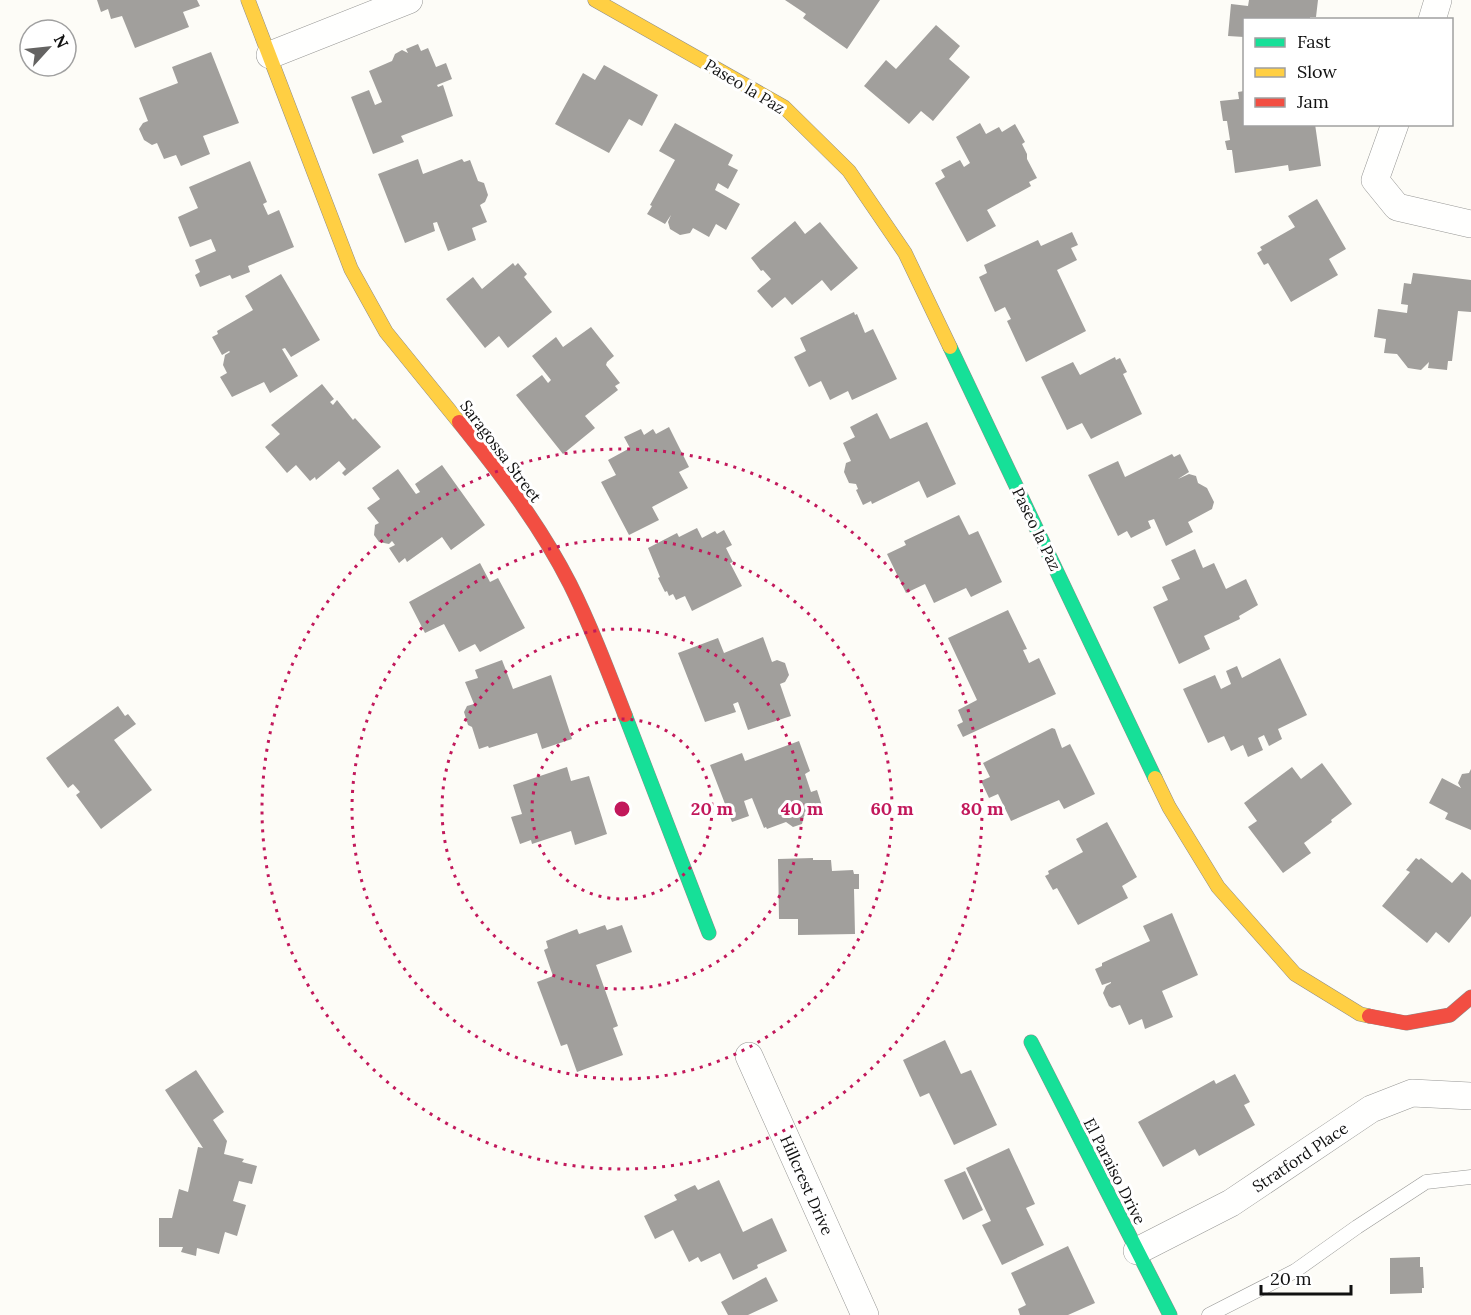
<svg xmlns="http://www.w3.org/2000/svg" width="1471" height="1315" font-family="Lora,serif">
<rect width="100%" height="100%" fill="#fdfcf7"/>
<path fill="#a19f9c" d="M97,0H197L200,6L183,12L189,27L135,48L122,16L111,19L108,9L101,12Z
M785,0H880L847,49L803,18L806,14Z
M1249,0H1318L1316,17H1310V20H1244V37L1228,36L1231,4L1248,6Z
M936,25L960,46L949,59L970,77L933,121L921,111L909,124L864,86L886,60L896,69Z
M418,44L421,51L428,48L436,67L446,63L452,79L437,85L438,87L443,85L453,116L401,136L404,142L373,154L351,97L369,90L375,105L382,102L369,71L392,61L395,54L402,50L408,53L406,49Z
M211,52L239,123L203,136L210,154L181,166L176,155L164,159L157,143L152,145L144,140L139,129L143,123L148,121L139,98L178,83L172,67Z
M604,65L658,95L642,126L629,119L609,153L555,124L583,73L595,80Z
M1244,91V124H1315L1321,166L1289,171L1288,165L1235,173L1232,150H1227L1225,141L1230,140L1227,121H1223L1220,101L1239,99L1238,92Z
M675,123L733,155L728,165L738,170L728,189L718,183L715,190L740,204L726,230L716,224L709,237L693,228L690,233L680,235L670,229L668,222L671,215L665,224L647,214L652,206L650,205L675,160L659,151Z
M980,123L986,134L999,127L1002,132L1015,124L1025,142L1022,144L1027,154V159L1037,178L1029,182L1031,186L987,210L996,226L967,242L935,183L945,177L941,170L960,160L964,167L970,163L956,137Z
M418,159L423,174L462,159L464,162L470,160L478,181L484,183L488,195L485,202L480,205L487,222L472,228L476,240L448,251L437,222L433,223L435,231L405,243L378,174Z
M250,161L267,202L263,204L268,215L279,210L294,247L248,266L250,272L232,279L230,275L200,287L195,275L200,272L195,260L216,251L211,239L190,247L178,217L198,208L189,187Z
M1317,199L1346,249L1329,259L1338,275L1291,302L1268,263L1264,265L1257,253L1262,250L1260,247L1295,227L1288,216Z
M795,221L805,234L820,222L858,268L831,291L822,280L792,305L785,297L772,308L757,291L771,279L763,270L761,271L751,258Z
M1072,232L1078,245L1071,248L1077,260L1057,270L1086,331L1026,362L1007,321L1011,319L1005,307L995,312L979,277L987,273L984,265L1038,240L1041,246Z
M513,263L515,266L518,263L527,274L524,277L552,312L508,348L499,336L485,348L446,299L473,277L482,289Z
M1413,273L1471,280V312L1458,311L1452,361H1448L1447,370L1428,368L1429,362L1421,370L1408,368L1397,354L1384,353L1386,339L1374,337L1378,309L1407,313L1408,305L1401,304L1404,283L1411,284Z
M281,274L320,340L291,357L285,348L282,349L298,376L270,393L264,382L232,397L220,377L227,373L223,365L225,355L230,352L229,351L222,355L212,337L218,334L217,331L253,310L245,296Z
M854,312L855,315L857,314L865,333L873,329L897,379L852,400L848,391L830,400L821,381L809,387L794,357L806,351L800,338Z
M591,327L614,356L607,362L606,365L620,383L615,386L618,390L585,416L595,428L563,454L516,395L542,375L548,383L551,380L532,356L556,337L563,347Z
M1115,357L1116,360L1120,358L1127,372L1123,374L1142,414L1091,439L1082,423L1067,430L1041,377L1073,362L1080,375Z
M322,384L334,399L330,402L333,405L337,400L353,420L355,418L381,447L345,476L342,473L346,469L339,461L316,480L315,477L310,481L296,465L287,473L265,447L280,434L271,425Z
M877,413L890,439L927,422L956,484L927,498L919,481L872,504L871,501L863,505L856,490L858,489L856,484L849,483L844,472L846,463L851,461L843,443L855,437L850,427Z
M669,427L689,467L679,472L688,488L652,507L659,520L629,535L601,482L616,475L608,460L630,448L624,437L641,429L644,435L653,429L656,434Z
M1172,454L1174,457L1180,454L1189,472L1178,479L1189,474L1196,476L1198,483L1207,488L1214,502L1212,509L1188,522L1193,532L1166,546L1154,519L1148,521L1151,528L1131,538L1127,531L1118,536L1088,475L1118,461L1125,477Z
M442,465L485,525L451,550L442,537L407,562L405,558L399,563L389,548L395,545L392,541L389,544L379,542L374,535L375,525L379,523L367,508L380,499L372,488L398,469L416,494L420,492L415,484Z
M959,515L969,535L978,531L1002,582L971,597L966,588L934,603L925,584L906,593L887,554L906,545L904,541Z
M697,528L702,538L715,531L717,534L724,530L732,545L726,548L733,562L730,563L742,586L692,611L685,596L676,600L673,594L669,596L667,591L665,592L658,578L660,577L648,548L677,533L679,537Z
M1195,549L1203,568L1214,563L1226,589L1246,579L1258,605L1239,616L1240,619L1204,636L1210,649L1179,664L1153,607L1168,600L1162,587L1180,579L1171,560Z
M480,563L490,582L498,578L525,628L480,652L475,644L459,652L444,624L425,633L409,602Z
M1008,610L1027,649L1023,650L1029,663L1039,658L1056,694L963,737L957,725L963,722L958,710L977,700L948,638Z
M763,637L772,662L777,660L785,663L789,675L785,682L780,684L791,716L748,730L738,702L733,704L736,712L705,722L678,653L718,638L724,653Z
M1280,658L1307,715L1278,729L1282,739L1269,746L1264,735L1258,738L1263,750L1248,757L1243,745L1231,751L1224,736L1208,743L1183,689L1215,675L1221,689L1231,684L1226,671L1237,666L1242,678Z
M502,660L513,689L551,675L572,739L542,749L537,733L489,748L488,746L479,749L472,727L468,725L464,712L467,706L474,704L465,682L478,678L475,670Z
M118,706L125,716L128,714L136,724L114,740L152,790L101,829L76,795L80,792L73,784L68,788L46,758Z
M1052,728L1055,729L1062,748L1070,744L1095,794L1064,809L1059,800L1011,821L998,794L989,798L981,781L990,777L983,763Z
M799,741L810,771L805,774L811,792L817,790L823,809L804,816L802,824L793,827L786,822L767,829L766,827L764,828L752,798L744,801L749,816L732,822L710,765L742,753L745,761Z
M1322,763L1352,804L1331,820L1332,822L1304,843L1311,853L1283,873L1248,827L1257,821L1244,803L1292,767L1301,779Z
M567,767L571,781L589,776L607,834L575,845L571,831L532,844L531,840L520,844L511,817L522,814L513,785Z
M1471,769V830L1445,819L1448,813L1429,803L1442,778L1461,788L1458,783L1462,774L1469,773Z
M1107,822L1137,877L1122,886L1128,898L1078,925L1057,888L1053,890L1045,876L1049,874L1048,871L1083,852L1076,839Z
M813,858V860H831L832,871L853,870L854,874H859V889H854L855,934L798,935V919H779L778,859Z
M1416,858L1419,860L1421,858L1452,883L1462,872L1471,880V916L1449,943L1436,932L1427,943L1382,906L1410,872L1406,870Z
M1172,913L1198,975L1162,991L1173,1017L1145,1029L1142,1019L1129,1025L1120,1005L1112,1008L1109,1006L1103,993L1106,986L1111,983V982L1102,985L1095,969L1102,966V963L1150,941L1143,926Z
M605,925L607,930L622,925L632,952L596,965L618,1026L613,1028L623,1055L577,1072L567,1044L561,1046L537,982L553,976L544,950L548,948L546,941L577,929L579,934Z
M945,1040L961,1074L971,1070L997,1125L954,1145L929,1093L920,1097L903,1060Z
M196,1070L224,1112L213,1120L227,1141L224,1154L244,1159L242,1162L257,1166L252,1184L239,1181L233,1201L246,1205L237,1236L225,1232L219,1254L197,1248L196,1256L181,1252L183,1247H159V1218H172L179,1189L188,1192L198,1147L203,1148L165,1090Z
M1235,1074L1250,1102L1244,1105L1255,1125L1199,1156L1195,1149L1163,1167L1138,1122L1214,1080L1216,1084Z
M1009,1148L1035,1204L1026,1208L1044,1245L1002,1265L982,1225L991,1221L966,1168Z
M965,1171L983,1210L963,1220L944,1180Z
M719,1180L743,1232L772,1218L787,1251L757,1265L758,1268L733,1280L720,1253L701,1262L698,1257L689,1262L673,1230L655,1239L644,1216L677,1200L674,1195L695,1185L698,1190Z
M1068,1246L1095,1303L1068,1315H1020L1018,1309L1026,1305L1011,1273Z
M1420,1257V1267H1423L1424,1288H1422V1293L1390,1294V1258Z
M766,1277L778,1301L748,1315H728L721,1302Z"/>
<g fill="none" stroke-linecap="round" stroke-linejoin="round">
<g stroke="#979795" stroke-width="15">
<path id="lane" d="M1209,1315L1295,1271L1357,1227L1426,1182L1471,1177"/>
</g>
<g stroke="#979795" stroke-width="28">
<path id="street" d="M1432,20L1438,0
M270,55L409,0
M1395,124L1375,180L1397,207L1471,224
M749,1056L865,1315
M1137,1251L1231,1203L1371,1109L1412,1093L1471,1096"/>
</g>
<g stroke="#8e8d8b" stroke-width="15">
<path id="fast" d="M950,347L1155,778
M625,715L709,933
M1031,1042L1170,1315"/>
</g>
<g stroke="#8e8d8b" stroke-width="15">
<path id="slow" d="M248,0L351,269L386,332L459,422
M595,0L784,107L849,171L905,253L950,347
M1155,778L1169,807L1218,887L1295,974L1360,1014L1369,1016"/>
</g>
<g stroke="#8e8d8b" stroke-width="15">
<path id="jam" d="M459,422C500,473 540,525 570,584C591,626 608,671 625,715
M1369,1016L1406,1023L1450,1015L1471,997"/>
</g>
<use href="#lane" stroke="#fffffe" stroke-width="14"/>
<use href="#street" stroke="#fffffe" stroke-width="27"/>
<use href="#fast" stroke="#16e098" stroke-width="14"/>
<use href="#slow" stroke="#ffcf43" stroke-width="14"/>
<use href="#jam" stroke="#f24e42" stroke-width="14"/>
</g>
<g fill="none" stroke="#c2185b" stroke-width="3" stroke-dasharray="3 6">
<circle cx="622" cy="809" r="90"/>
<circle cx="622" cy="809" r="180"/>
<circle cx="622" cy="809" r="270"/>
<circle cx="622" cy="809" r="360"/>
</g>
<g text-anchor="middle" dominant-baseline="central" stroke-width="6" stroke-linejoin="round" paint-order="stroke">
<g font-size="16" fill="#111" stroke="#fff">
<text transform="translate(745 86) rotate(31)">Paseo la Paz</text>
<text transform="translate(501 451) rotate(53)">Saragossa Street</text>
<text transform="translate(1037 529) rotate(64)">Paseo la Paz</text>
<text transform="translate(1300 1157) rotate(-34)">Stratford Place</text>
<text transform="translate(1115 1171) rotate(63)">El Paraiso Drive</text>
<text transform="translate(807 1185) rotate(66)">Hillcrest Drive</text>
</g>
</g>
<circle cx="622" cy="809" r="9" fill="#c2185b" stroke="#fff" stroke-width="3"/>
<g font-size="18" text-anchor="middle" font-weight="bold" fill="#c2185b" stroke="#fff" stroke-width="6" stroke-linejoin="round" paint-order="stroke">
<text x="712" y="815">20 m</text>
<text x="802" y="815">40 m</text>
<text x="892" y="815">60 m</text>
<text x="982" y="815">80 m</text>
</g>
<rect x="1243" y="18" width="210" height="108" fill="#ffffff" stroke="#a0a0a0" stroke-width="1.5"/>
<rect x="1255" y="38" width="30" height="9" fill="#16e098" stroke="#a0a0a0" stroke-width="1.5"/>
<text x="1297" y="48" font-size="18" fill="#111111">Fast</text>
<rect x="1255" y="68" width="30" height="9" fill="#ffcf43" stroke="#a0a0a0" stroke-width="1.5"/>
<text x="1297" y="78" font-size="18" fill="#111111">Slow</text>
<rect x="1255" y="98" width="30" height="9" fill="#f24e42" stroke="#a0a0a0" stroke-width="1.5"/>
<text x="1297" y="108" font-size="18" fill="#111111">Jam</text>
<g transform="translate(48 48) rotate(63)"><circle r="28" fill="#ffffff" stroke="#a0a0a0" stroke-width="1.5"/>
<path d="M0-4.5L10 22L0 15L-10 22Z" fill="#646362"/>
<text y="-9" font-size="16" font-weight="bold" text-anchor="middle" fill="#111111">N</text>
</g>
<path d="M1261 1285v9h90v-9" fill="none" stroke="#111111" stroke-width="3"/>
<text x="1270" y="1285" font-size="18" fill="#111111" stroke="#ffffff" stroke-width="4.5" paint-order="stroke">20 m</text>
</svg>
